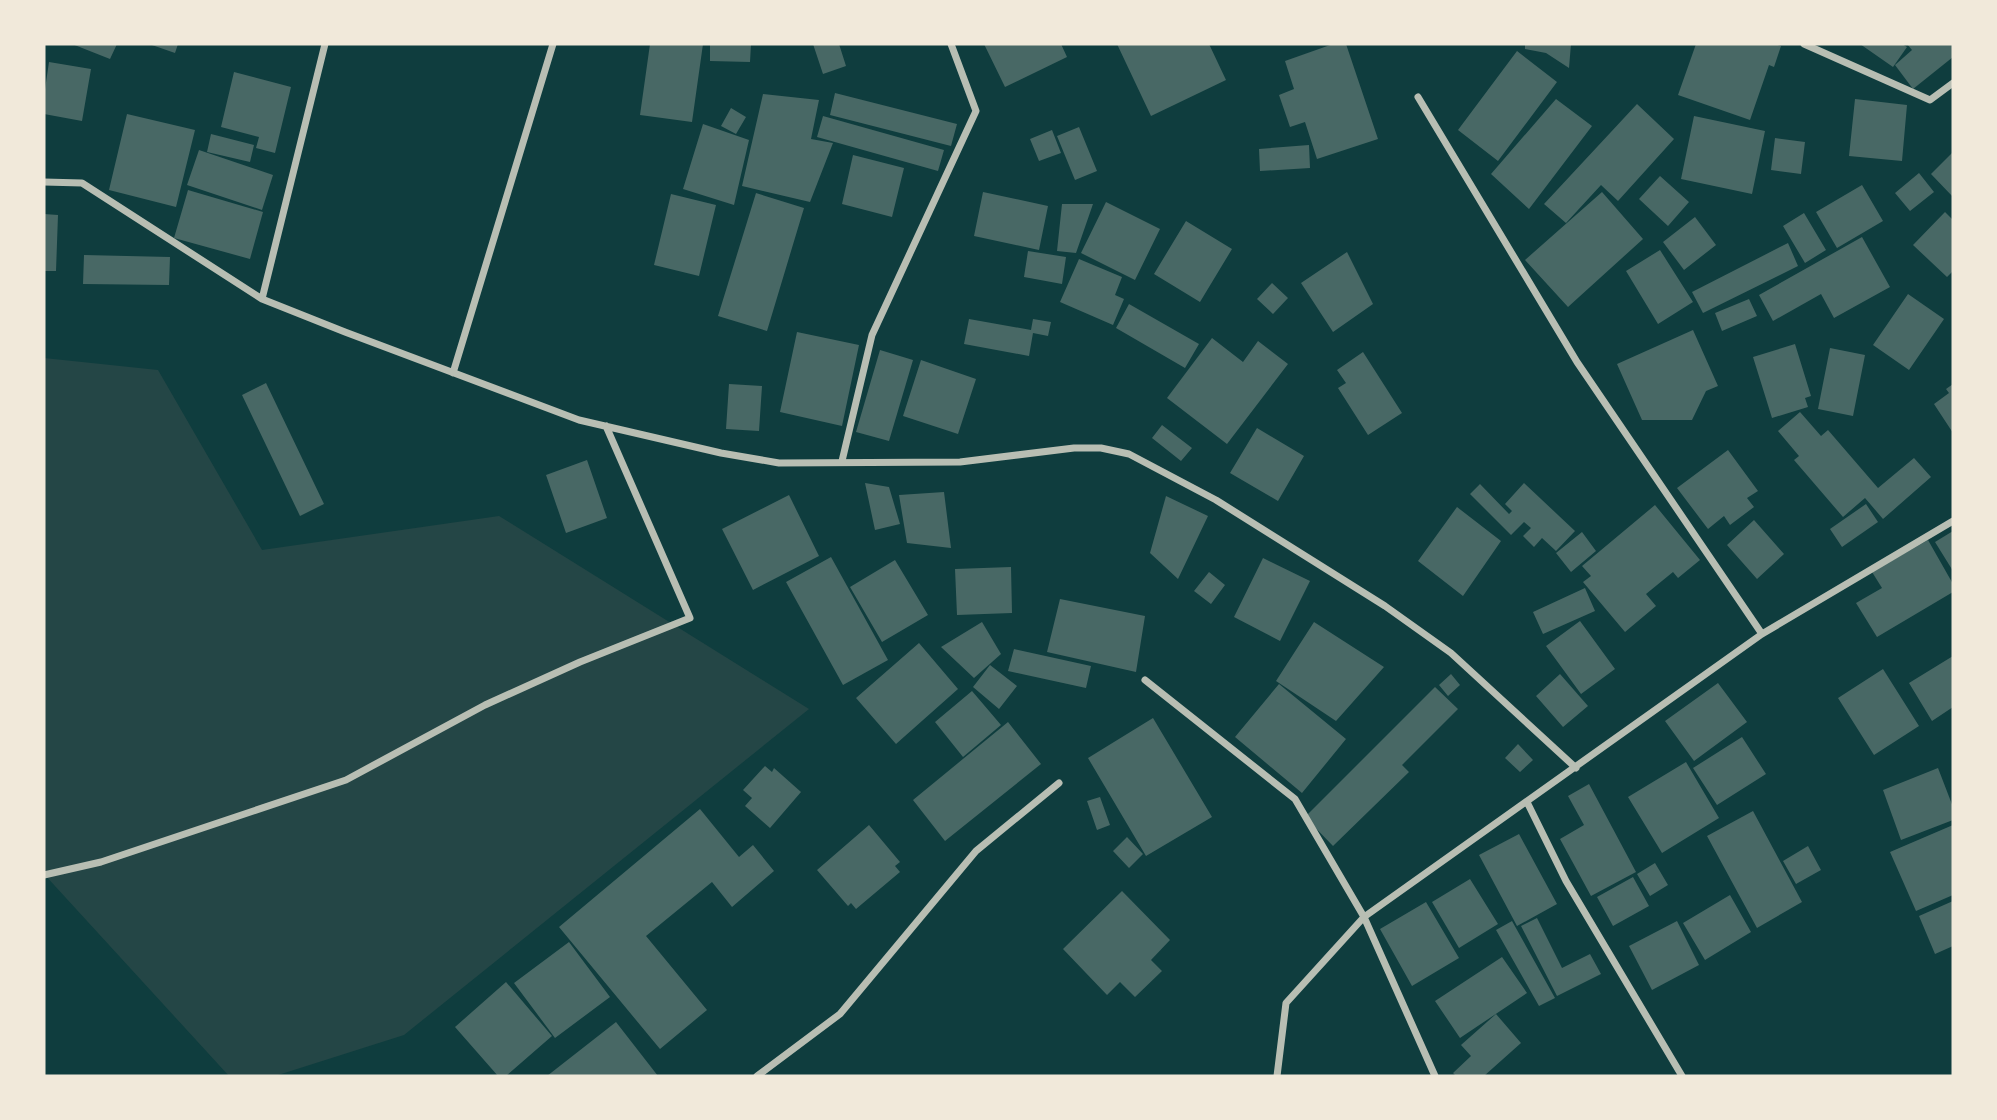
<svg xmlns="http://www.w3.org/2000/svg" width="1997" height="1120" font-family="'Titillium Web',sans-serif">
<rect width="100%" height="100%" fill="#0f3d3e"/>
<path fill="#244646" d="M44,358L158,370L262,550L499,516L809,709L404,1035L275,1076H229L44,874Z"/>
<path fill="#486865" d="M72,44H117L110,59Z
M149,44H178L175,53Z
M650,44H703L692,122L640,115Z
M710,44H751L750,62L710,61Z
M813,44H839L846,66L823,74Z
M984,44H1061L1067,57L1005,87Z
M1117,44H1209L1226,80L1151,116Z
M1333,44H1346L1378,139L1317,159L1305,122L1290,127L1279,95L1294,89L1285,61Z
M1525,44H1571L1569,68L1546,53L1525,49Z
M1696,44H1775L1781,46L1774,67L1769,65L1750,120L1678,95Z
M1860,44H1902L1907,47L1893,67Z
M1907,44H1953V57L1913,89L1895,65L1912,50Z
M1517,51L1557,82L1498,161L1458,130Z
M49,62L91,69L82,121L44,114V96Z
M234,72L291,87L275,153L256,148L259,137L221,127Z
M835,93L957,124L951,146L830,115Z
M763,94L819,100L811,139L833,143L810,202L742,186Z
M1556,99L1592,126L1529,209L1491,174Z
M1855,99L1907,105L1902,161L1849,156Z
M1637,104L1674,139L1618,201L1601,185L1566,223L1544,204Z
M731,108L746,117L736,134L721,126Z
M127,114L195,130L176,207L109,190Z
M823,116L944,150L938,171L817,137Z
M1694,116L1765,131L1752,194L1681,179Z
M703,124L749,140L734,205L683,189Z
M1079,127L1097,171L1075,180L1057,136Z
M1052,130L1061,153L1039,161L1030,139Z
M211,134L254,145L250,162L207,152Z
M1775,138L1805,142L1801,174L1771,170Z
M1309,145L1310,168L1260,171L1259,149Z
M199,150L273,175L262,210L187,185Z
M1953,152V197L1931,174Z
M853,155L904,168L892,217L842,204Z
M1919,173L1934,192L1910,211L1895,193Z
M1660,176L1689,202L1668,226L1639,199Z
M1862,185L1883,221L1837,248L1816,212Z
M188,190L263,212L250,259L174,238Z
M983,192L1048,206L1039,250L974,236Z
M1602,192L1643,239L1568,307L1525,260Z
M756,193L804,208L767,331L718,316Z
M671,194L716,205L699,276L654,265Z
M1106,202L1160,229L1135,280L1081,253Z
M1062,204H1093L1076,253L1057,251Z
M1945,212L1953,220V271L1947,277L1913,245Z
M1804,213L1826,250L1805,263L1783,226Z
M44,214L58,215L56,271H44Z
M1695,217L1716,245L1684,270L1663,242Z
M1186,221L1232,249L1200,302L1154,274Z
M1862,237L1890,287L1834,318L1821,294L1773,321L1759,295Z
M1788,243L1798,266L1703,313L1692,292Z
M1660,250L1693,302L1658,324L1626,271Z
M1028,251L1066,257L1062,284L1024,277Z
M1347,252L1373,304L1333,332L1301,283Z
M84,255L170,257L169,285L83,284Z
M1079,259L1122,277L1115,295L1124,299L1113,325L1060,302Z
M1272,283L1288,298L1273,314L1257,299Z
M1908,294L1944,319L1909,370L1873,345Z
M1749,299L1757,316L1722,331L1715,313Z
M1129,304L1199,344L1185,368L1116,328Z
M969,319L1031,330L1033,319L1051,322L1048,336L1033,333L1029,356L964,344Z
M1693,330L1718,386L1706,391L1692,420H1642L1617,364Z
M797,332L859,345L842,426L780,412Z
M1212,338L1243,362L1258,341L1288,364L1227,444L1167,398Z
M1795,344L1811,396L1805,398L1808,407L1772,418L1753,357Z
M1830,348L1865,355L1853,416L1818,409Z
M880,350L913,360L889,441L856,432Z
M1363,352L1402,413L1368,435L1338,388L1346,383L1337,370Z
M921,360L976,379L958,434L903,416Z
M266,383L324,504L300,516L242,395Z
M729,384L762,386L759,431L726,429Z
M1953,384V433L1934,404L1949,393L1946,389Z
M1800,412L1821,436L1828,430L1878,488L1914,458L1931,477L1883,519L1865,498L1843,517L1794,460L1799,456L1778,431Z
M1162,425L1192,448L1181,461L1152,438Z
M1257,428L1304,456L1278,501L1230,473Z
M1728,450L1758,491L1747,498L1754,507L1730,525L1724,516L1708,529L1677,488Z
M587,460L607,518L566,533L546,475Z
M865,483L889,487L900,524L875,530Z
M1524,483L1575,531L1556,551L1542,538L1534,547L1523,536L1531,528L1524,522L1511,535L1470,494L1480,484L1509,514L1512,511L1505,504Z
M944,492L951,548L907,543L899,495Z
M789,495L819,556L753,590L722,529Z
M1166,496L1208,516L1178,579L1150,553Z
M1866,504L1878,522L1842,547L1830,529Z
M1655,505L1700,560L1678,578L1673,572L1646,594L1656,606L1625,632L1583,582L1591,576L1582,566Z
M1457,507L1501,541L1463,596L1418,561Z
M1754,520L1784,554L1757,579L1727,545Z
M1953,531V571L1935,542Z
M1582,532L1596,551L1571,572L1556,553Z
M1928,540L1953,584V592L1877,637L1856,603L1882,588L1872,572Z
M831,557L888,660L843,685L786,582Z
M1263,558L1310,581L1280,641L1234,617Z
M895,560L928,615L882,642L850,587Z
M1011,567L1012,613L957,615L955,569Z
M1209,572L1225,585L1211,604L1194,591Z
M1585,588L1595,611L1543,634L1533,612Z
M1060,599L1145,616L1136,672L1047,652Z
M1580,621L1615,669L1581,694L1546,646Z
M982,622L1001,654L974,678L941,647Z
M1314,622L1384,667L1336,721L1276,681Z
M919,643L958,689L896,744L856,698Z
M1014,649L1091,666L1086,688L1008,671Z
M1953,656V707L1932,721L1909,683Z
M990,665L1017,686L999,709L973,687Z
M1883,669L1919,726L1874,755L1838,698Z
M1451,674L1460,685L1448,696L1439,685Z
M1560,674L1588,706L1563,727L1536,696Z
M1718,683L1747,722L1694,761L1665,721Z
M1279,684L1346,739L1302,793L1235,737Z
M1435,687L1458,709L1402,765L1409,772L1333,846L1305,817Z
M972,691L1001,725L963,757L935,722Z
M1153,718L1212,817L1146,856L1088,758Z
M1008,722L1041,764L945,841L913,800Z
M1742,737L1766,774L1717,805L1693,768Z
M1518,744L1533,760L1520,772L1505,758Z
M1686,762L1719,818L1662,853L1628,797Z
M765,766L772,772L774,768L801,792L770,828L745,806L752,798L743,790Z
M1938,768L1953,807V820L1901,840L1883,790Z
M1589,784L1636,872L1591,896L1560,839L1584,825L1568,796Z
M1100,797L1110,825L1097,830L1087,801Z
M700,809L739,857L753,845L774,871L732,907L712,882L646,936L707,1010L660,1049L559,927Z
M1753,811L1802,902L1757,928L1707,836Z
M869,825L900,862L895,866L900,872L856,909L851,903L848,906L817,870Z
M1953,825V895L1916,911L1890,852Z
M1519,834L1557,904L1517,926L1479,855Z
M1127,837L1143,854L1129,868L1113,851Z
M1808,846L1821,870L1796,884L1783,861Z
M1655,863L1668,885L1650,896L1637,874Z
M1633,877L1649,906L1613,926L1597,897Z
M1470,879L1498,924L1459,948L1432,902Z
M1122,891L1170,940L1151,960L1162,971L1135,997L1120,982L1107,995L1063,949Z
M1730,895L1751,932L1705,960L1683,923Z
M1953,901V946L1935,954L1919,916Z
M1426,902L1459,958L1412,986L1380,929Z
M1537,918L1562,968L1590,954L1601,974L1557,996L1521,926Z
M1512,921L1555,998L1539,1006L1496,930Z
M1677,921L1699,965L1652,990L1629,946Z
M569,942L610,997L555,1038L514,983Z
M1502,957L1527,993L1460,1038L1435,1001Z
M506,982L552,1036L506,1076H498L455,1027Z
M1496,1014L1521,1043L1484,1076H1456L1453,1073L1471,1056L1461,1045Z
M616,1022L658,1076H547Z"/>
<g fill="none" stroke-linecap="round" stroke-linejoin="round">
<path stroke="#b8beb3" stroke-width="7" d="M325,44L262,299L345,332L579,420L721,453L779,463L960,462L1074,448H1101L1129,454L1216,500L1385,606L1451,653L1576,768
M1804,44L1930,100L1953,83
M1418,97L1577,362L1762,634
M44,182L82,183L262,299
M453,373L553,44
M842,461L872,335L976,111L951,44
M1145,680L1295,799L1364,917L1435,1076
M1527,802L1566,881L1682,1076
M44,875L101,862L346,780L485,705L580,662L690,618L606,426
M757,1076L840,1014L976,851L1059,783
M1277,1076L1286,1003L1364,917L1762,634L1953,521"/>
</g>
<rect width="1997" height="1120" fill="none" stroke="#f1e9da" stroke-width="91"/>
</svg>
